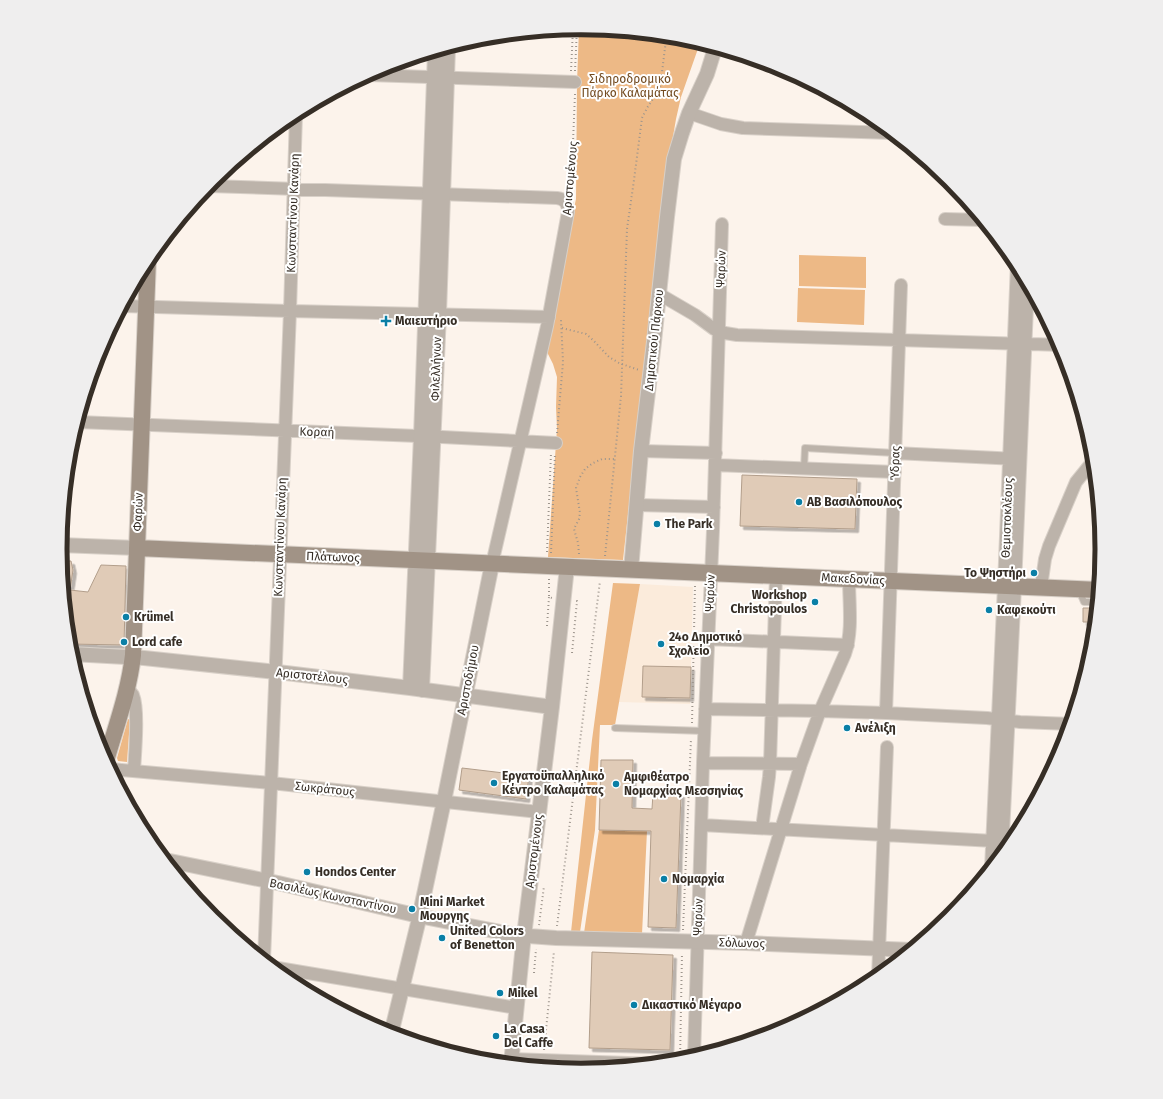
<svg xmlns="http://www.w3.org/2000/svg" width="1163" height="1099" font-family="'Fira Sans',sans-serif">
<defs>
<filter id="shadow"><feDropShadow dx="3.5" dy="3.5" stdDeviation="0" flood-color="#0004"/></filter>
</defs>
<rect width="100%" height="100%" fill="#fcf3eb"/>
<path fill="#fbebdb" d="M640,584L693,587L690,704L619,702Z"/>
<path fill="#edb986" d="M579,28L683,38L700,43L681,97L676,119L668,166L635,450L623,560L548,557L557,429L556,407L557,377L553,364L544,346L576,199L577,83Z
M799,255L866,257V288L799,286Z
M798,288L865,290L864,325L797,322Z
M613,583L640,584L615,725H600L595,830L580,932H571L592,740Z
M128,719L130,720L127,762L118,761L117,758Z
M599,830L647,831L642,934L584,933Z"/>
<path fill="#e0cbb7" stroke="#b29e8b" filter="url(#shadow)" d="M742,475L857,479L855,529L740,526Z
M61,561H71L73,570L70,590L88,592L101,565L126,566L124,645L69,644Z
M1083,608H1096V622H1083Z
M643,666L691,667L690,698L642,697Z
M601,760H633L632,808L652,809L653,793L681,794L676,928L648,927L651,831L599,830Z
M462,768L529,776L526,799L459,790Z
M592,952L673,955L670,1050L589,1048Z"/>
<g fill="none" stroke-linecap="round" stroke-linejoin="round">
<g stroke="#d8d0c8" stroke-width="8">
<path id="service" d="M804,469L805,448L895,453
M1079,590L1084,602H1098
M615,728L704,731"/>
</g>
<g stroke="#d8d0c8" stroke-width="14">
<path id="minor" d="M369,75L575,82
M689,113L721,124L743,128L892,133
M209,186L557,198C565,199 568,204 568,212L547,326L492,564
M945,219L983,220
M659,294L695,315L714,329L725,333L737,335L1061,345
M123,306L290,311L549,317
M78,422L442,437L556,443
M641,451L716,453
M895,453L1017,459
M715,465L895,472
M636,505L714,507
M1041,587L1045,559L1049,546L1076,482L1089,466L1095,465
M708,639L848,645
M127,688C129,690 131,692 133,695C139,709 135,754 134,771
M705,709L820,711L886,713L987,718L1020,722L1071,724
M886,713L901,285
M703,763L801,764
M110,769L271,783L539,812
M702,825L1012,842
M762,828L769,777L770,764L776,576
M1002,855L1015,586L1028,283
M991,869L1004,586L1017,263
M746,943L801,764L820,711L845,654C853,631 849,603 849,579
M264,960L290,311L296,114
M272,967L517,1008
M878,978L887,747
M694,1058L703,763L713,530L722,224
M511,1059L657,1064"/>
</g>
<g stroke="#d8d0c8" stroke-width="16">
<path id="tertiary" d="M60,545L137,548
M631,570L641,451L654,342L667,217L674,159L682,133L689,113L707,74L715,48
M71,654L144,658L286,673L410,688L552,707
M410,688L421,436L435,52
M422,690L439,314L448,48
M165,860L278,883L419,916L515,935L556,938L746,943L912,950
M391,1034L418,923L444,801L492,564
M511,1064L523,944L552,707L567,567"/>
</g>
<g stroke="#d8d0c8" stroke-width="18">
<path id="secondary" d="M137,548L1099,590
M106,761C116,726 129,691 133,655L148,259"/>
</g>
<path stroke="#9d958d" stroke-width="2" stroke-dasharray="1 3" stroke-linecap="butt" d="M571,71L573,29
M575,71L577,28
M353,83H361
M571,191L575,94
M161,255V243
M562,328L586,334L593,340L609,357L619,363L639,370
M557,433L563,362L561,320
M547,552L551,453
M551,553L555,453
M579,554L578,543L574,529L579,519L580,513L576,488L580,477L585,469L593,463L602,459H615
M605,556L621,396L627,229L634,180L642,118L647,108L660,88L666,40L667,36
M549,579V597L552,598
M547,626L549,597
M572,653L577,601H576
M692,723L695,586
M539,925L544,886
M557,926L600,581
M683,930L691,739
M534,973L536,949
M544,1050L554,951
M680,1061L682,953"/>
<use href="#service" stroke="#bcb3aa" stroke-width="6"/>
<use href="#minor" stroke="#bcb3aa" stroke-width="12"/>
<use href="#tertiary" stroke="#bcb3aa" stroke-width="14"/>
<use href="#secondary" stroke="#a19386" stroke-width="16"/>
</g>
<g fill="#0a7fa6" stroke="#fff" stroke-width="1.5">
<path d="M384 315h4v4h4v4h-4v4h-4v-4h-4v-4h4z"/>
<circle cx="799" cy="502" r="4"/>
<circle cx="657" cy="524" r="4"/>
<circle cx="1034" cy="573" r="4"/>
<circle cx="815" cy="602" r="4"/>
<circle cx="989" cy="610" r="4"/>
<circle cx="126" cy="617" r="4"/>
<circle cx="124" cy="642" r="4"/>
<circle cx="661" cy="644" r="4"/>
<circle cx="847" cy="728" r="4"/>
<circle cx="494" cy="783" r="4"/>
<circle cx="616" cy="784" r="4"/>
<circle cx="307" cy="872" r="4"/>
<circle cx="664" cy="879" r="4"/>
<circle cx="412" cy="909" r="4"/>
<circle cx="442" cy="938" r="4"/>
<circle cx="500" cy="993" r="4"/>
<circle cx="634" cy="1005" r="4"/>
<circle cx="496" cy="1036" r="4"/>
</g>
<g text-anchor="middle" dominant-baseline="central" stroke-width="4" stroke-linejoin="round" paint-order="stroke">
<g font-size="12" fill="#734b20" stroke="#fff">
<text x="630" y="79">Σιδηροδρομικό<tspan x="630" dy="14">Πάρκο Καλαμάτας</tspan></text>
</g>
<g font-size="12" fill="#362e26" stroke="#fff">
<text transform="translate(570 178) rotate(-85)">Αριστομένους</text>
<text transform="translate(293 213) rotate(-88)">Κωνσταντίνου Κανάρη</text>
<text transform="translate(721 269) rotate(-88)">Ψαρών</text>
<text transform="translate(654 340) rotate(-84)">Δημοτικού Πάρκου</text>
<text transform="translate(436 369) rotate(-88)">Φιλελλήνων</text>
<text transform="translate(317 432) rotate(2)">Κοραή</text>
<text transform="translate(895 463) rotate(-88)">Ύδρας</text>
<text transform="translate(138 512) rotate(-88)">Φαρών</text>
<text transform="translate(1007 518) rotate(-88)">Θεμιστοκλέους</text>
<text transform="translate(280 537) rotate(-88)">Κωνσταντίνου Κανάρη</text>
<text transform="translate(333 557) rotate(2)">Πλάτωνος</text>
<text transform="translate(853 579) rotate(3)">Μακεδονίας</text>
<text transform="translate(710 593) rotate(-88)">Ψαρών</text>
<text transform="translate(312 676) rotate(6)">Αριστοτέλους</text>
<text transform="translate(468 680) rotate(-79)">Αριστοδήμου</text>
<text transform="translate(325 789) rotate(6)">Σωκράτους</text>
<text transform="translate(534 851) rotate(-83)">Αριστομένους</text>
<text transform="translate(333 896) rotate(12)">Βασιλέως Κωνσταντίνου</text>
<text transform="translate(698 917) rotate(-88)">Ψαρών</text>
<text transform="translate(742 943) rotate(2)">Σόλωνος</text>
</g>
<g font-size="12" font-weight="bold" fill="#362e26" stroke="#fff" text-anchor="start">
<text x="395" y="321">Μαιευτήριο</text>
<text x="807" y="502">ΑΒ Βασιλόπουλος</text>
<text x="665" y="524">The Park</text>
<text x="1026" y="573" text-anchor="end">Το Ψηστήρι</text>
<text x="807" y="595" text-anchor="end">Workshop<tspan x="807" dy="14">Christopoulos</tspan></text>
<text x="997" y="610">Καφεκούτι</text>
<text x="134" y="617">Krümel</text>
<text x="669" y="637">24ο Δημοτικό<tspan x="669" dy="14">Σχολείο</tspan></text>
<text x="132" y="642">Lord cafe</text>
<text x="855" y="728">Ανέλιξη</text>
<text x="502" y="776">Εργατοϋπαλληλικό<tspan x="502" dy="14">Κέντρο Καλαμάτας</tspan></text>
<text x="624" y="777">Αμφιθέατρο<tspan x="624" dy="14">Νομαρχίας Μεσσηνίας</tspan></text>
<text x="315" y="872">Hondos Center</text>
<text x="672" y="879">Νομαρχία</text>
<text x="420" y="902">Mini Market<tspan x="420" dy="14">Μουργης</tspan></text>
<text x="450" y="931">United Colors<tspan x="450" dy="14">of Benetton</tspan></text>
<text x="508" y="993">Mikel</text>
<text x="642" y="1005">Δικαστικό Μέγαρο</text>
<text x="504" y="1029">La Casa<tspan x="504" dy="14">Del Caffe</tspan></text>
</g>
</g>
<path d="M0 0H1163V1099H0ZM67 549a514 514 0 1 1 1028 0a514 514 0 1 1-1028 0Z" fill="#efeeee" fill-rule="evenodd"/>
<path fill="none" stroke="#362e26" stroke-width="5" d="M67 549a514 514 0 1 1 1028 0a514 514 0 1 1-1028 0Z"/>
</svg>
